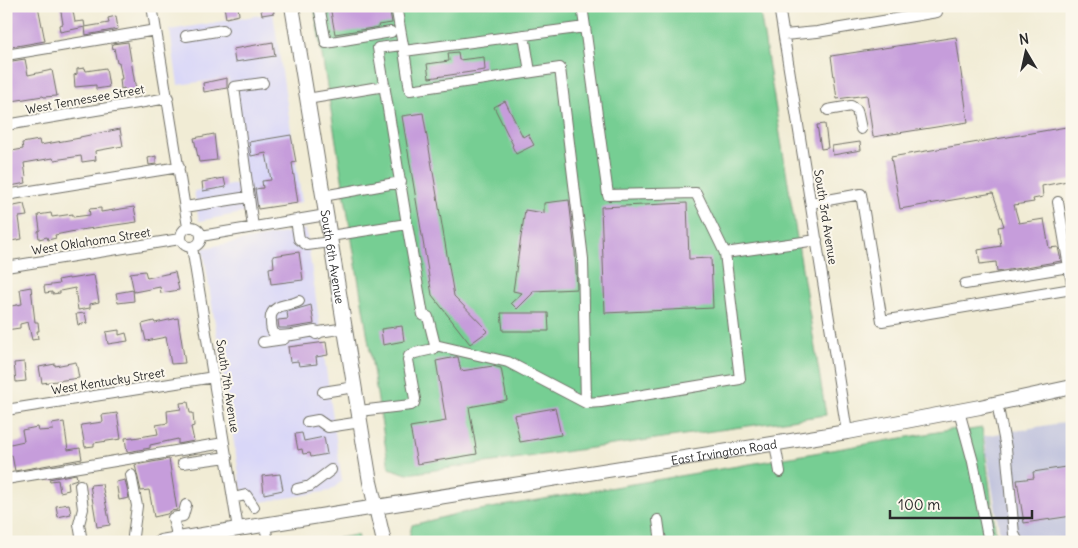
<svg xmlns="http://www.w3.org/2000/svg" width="1078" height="548" font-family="Delius,sans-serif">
<rect width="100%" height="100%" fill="#fbf7ec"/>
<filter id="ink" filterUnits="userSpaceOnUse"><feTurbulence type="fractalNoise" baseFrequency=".02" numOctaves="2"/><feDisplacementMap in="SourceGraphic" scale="10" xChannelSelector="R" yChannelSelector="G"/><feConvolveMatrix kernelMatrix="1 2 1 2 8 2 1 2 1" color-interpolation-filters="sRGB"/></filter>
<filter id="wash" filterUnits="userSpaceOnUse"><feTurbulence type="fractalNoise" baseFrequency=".0096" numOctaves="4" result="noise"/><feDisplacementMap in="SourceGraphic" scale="20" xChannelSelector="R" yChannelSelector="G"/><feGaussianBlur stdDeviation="1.12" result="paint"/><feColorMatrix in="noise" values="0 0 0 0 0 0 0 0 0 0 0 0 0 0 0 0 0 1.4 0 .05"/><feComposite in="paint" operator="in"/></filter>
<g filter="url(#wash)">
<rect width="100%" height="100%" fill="#f1ecd5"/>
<path fill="#d9d7f8" d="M273,13L302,202L199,221L194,191L244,183L228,78L178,85L170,30Z
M306,229L342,481L330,491L249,504L241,487L203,248Z"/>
<path fill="#c0c2dd" d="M1072,421V542H1001L984,436Z"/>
<path fill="#76ce93" stroke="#507c5f" d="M314,6H759L826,415L407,474L389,468Z
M982,428L997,542H408L412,525L456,514L955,429L957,432Z
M357,535L359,542H315Z"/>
<g id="blocks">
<path fill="#c69ddb" d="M6,6H38L45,41L11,47L9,33H6Z
M60,6H72L75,22L84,21L85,27L60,32L59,25L63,24Z
M224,6H238L239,15L226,18Z
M260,6H273L274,13L262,15Z
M330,6H389L392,23L378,25L379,27L335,34Z
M116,16L118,29L86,35L85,27L109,23L108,18Z
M956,37L968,122L873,137L867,95L837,99L831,56Z
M128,42L136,90L125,92L124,88L121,89L120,79H122L119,62L117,63L114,48L113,49L112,44Z
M273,42L275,56L235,62L233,49Z
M458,52L459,60L484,57L485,70L429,78L427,64L449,61L448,53Z
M25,59L28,75L52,70L57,96L44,97L43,96L6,102V62Z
M85,68L86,71L106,68L109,87L96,89V85L75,87L74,75L77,74V69Z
M227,78V88L204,92L203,83Z
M505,101L523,137L528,134L534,145L516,154L512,146L513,145L494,107Z
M423,113L454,296L488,331L470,344L432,295L402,116Z
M825,124L828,148L821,149L817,125Z
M1072,126V180L1042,186L1043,197L1033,199L1034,202L1014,205L1019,223L1044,219L1049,248L1058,247L1061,261L997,272L996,262L980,264L978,250L1001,246L998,227L1004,226L993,193L900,209L891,157Z
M120,129L123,146L95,151L96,160L82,162L81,156L54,160L53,158L24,163L26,177L25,178L26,183L6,187V152L23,149L22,143L39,140L40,145L80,138V137Z
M214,134L217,160L199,162L194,138Z
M291,135L296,162L292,163L298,203L258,209L255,189L263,188L262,181L271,180L266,153L251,156L249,142Z
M860,142L861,150L833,155L832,146Z
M156,156V164L149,165L148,158Z
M224,178L226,187L203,191L202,182Z
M569,200L575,252L577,289L533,291L532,294L517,309L511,303L522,293L513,291L525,210L544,213V203Z
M687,203L689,259L711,258L713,308L605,313L601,207Z
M24,204L27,216L19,217L22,239L11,241L9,224H12L9,207Z
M134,207L137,222L80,230L55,235L56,238L48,240L47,237L39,239L38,231L40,230L38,215L51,213L52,217L73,214V217L90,215L89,209L101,208V212Z
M299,252L303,280L271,284L269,268L274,267L273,256Z
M145,271L147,278L175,272L179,290L161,293L160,287L134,292L130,273Z
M94,275L99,302L90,304V308L78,310L75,288L60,291V293L52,294V292L45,293L44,286L59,284L58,280L69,278V279Z
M31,287L35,322H38L39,331H37L38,339L32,340L28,322L20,324V328L6,330V307L22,304L20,289Z
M133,290L134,301L118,303L116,293Z
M311,305L314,324L289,328H279L278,320L288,319L287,312Z
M85,313L87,323L78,325L76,314Z
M501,313H548L549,331H503Z
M178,318L185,363L171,364L166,337L146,341L142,324L154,321L155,323Z
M402,326L404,341L383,345L381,329Z
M119,330V335L126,333L128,341L108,344L106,332Z
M326,342L328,355L316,357L317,364L299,366L298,361L290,362L288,347Z
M456,357H458L461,371L493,366L501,368L507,400L469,407L477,454L417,464L410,427L446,421L436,361Z
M24,362L26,381L16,382L14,363Z
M76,362L79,378L42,383L39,367L55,364V366Z
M188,402L190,413H193L194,426L191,427L194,441L178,444V439L150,445V448L127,452L125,438L133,437V438L158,434L156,425L168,423L167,411L181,409L180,403Z
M555,408L561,435L520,442L514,415Z
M117,413L121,439L94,443V446L85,447L81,425L103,422L102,415Z
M64,422L68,450L80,448L82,459L15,471L12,455L6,456V445L24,441L22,430L37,427L38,431L53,430L52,424Z
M302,433L304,441L324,437L327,454L311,457L310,453L303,454L302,449L298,450L295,434Z
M169,459L177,510L171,511L167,514L154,517L149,490L141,491L135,465Z
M1072,466V516L1024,523L1017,480L1034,478L1033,472Z
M76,474L77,479L68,482L69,490L60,492L58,480L50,481L49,479Z
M280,474L283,490L264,494L262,476Z
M125,480L129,498L119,500L116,482Z
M102,484L110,525L97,527L90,485Z
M69,504L71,514L58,517L56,506Z"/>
</g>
</g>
<g filter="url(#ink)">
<use href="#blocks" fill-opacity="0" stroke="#706f66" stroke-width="1"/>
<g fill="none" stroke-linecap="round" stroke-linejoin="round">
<g stroke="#706f66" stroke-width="12">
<path id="minor" d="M152,6L188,227
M319,6L326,43L391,32
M396,6L404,51L585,27L582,6
M779,6L847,432
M585,27L608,195L696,193L725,253
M524,35L530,72
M784,35L817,32L937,12
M186,36L223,30
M404,51L410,90L560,68L583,259L586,403L601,402L740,379L725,253L817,240
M6,55L156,30
M307,99L385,86
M828,110L851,106L857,110L861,129
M6,125L168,98
M6,195L179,167
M323,196L401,182
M1058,202L1069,267
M811,203L861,194L882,321L1072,289
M185,207L248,197
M296,220L299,239L307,245L331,242
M181 237a10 10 0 1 1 20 0a10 10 0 1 1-20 0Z
M253,227L234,87L263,83
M201,236L326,215
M330,236L407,224L378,48L402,45
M192,247L238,529
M6,267L180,239
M965,284L1069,267L1072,284
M299,301C292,305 283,304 277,308C272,311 270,316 271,321C271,326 271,332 276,335C283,338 307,332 315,331L319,332
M316,334L319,333V332L346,328
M263,342L284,339
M435,345L508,362L586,403
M323,392L355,387
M997,403L1006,448L1014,534L1018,542
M6,410L214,377
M359,411L411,405L414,403L415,399L408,360L409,356L415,353L433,349L435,345L428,317L423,315L407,224
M959,411L973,462L989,542
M307,422L318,420L328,427L361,422
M775,444L780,472
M183,463L227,457
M131,475L137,506L133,536L134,542
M6,479L224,443
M80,485L83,509L79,524L82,542
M297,489L310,486L331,470
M233,498L246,495L254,507
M658,520L661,542
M265,525L268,542
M178,539L173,518L183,516L186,505"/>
</g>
<g stroke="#706f66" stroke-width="16">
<g id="major">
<path id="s1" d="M292,6L370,482L384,542"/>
<path id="s2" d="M161,542L238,529L847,432L980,407L1072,387"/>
</g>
</g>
<use href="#minor" stroke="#fff" stroke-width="10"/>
<use href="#major" stroke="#fff" stroke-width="14"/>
</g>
</g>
<g text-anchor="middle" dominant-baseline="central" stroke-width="4" stroke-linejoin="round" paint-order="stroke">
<g font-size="12" fill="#2b2b2b" stroke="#fbf7ec">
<text transform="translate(85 99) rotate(-10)">West Tennessee Street</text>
<text transform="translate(826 217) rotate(81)">South 3rd Avenue</text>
<text transform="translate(91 241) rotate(-9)">West Oklahoma Street</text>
<text stroke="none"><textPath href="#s1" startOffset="254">South 6th Avenue</textPath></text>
<text transform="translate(108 381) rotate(-9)">West Kentucky Street</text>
<text transform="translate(228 386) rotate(81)">South 7th Avenue</text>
<text stroke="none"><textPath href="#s2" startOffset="570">East Irvington Road</textPath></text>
</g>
</g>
<rect width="1078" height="548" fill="none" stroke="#fbf7ec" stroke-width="25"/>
<g transform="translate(1026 52) rotate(351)" stroke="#fbf7ec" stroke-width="4" paint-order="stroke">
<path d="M0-4L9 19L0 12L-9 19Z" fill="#2b2b2b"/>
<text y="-8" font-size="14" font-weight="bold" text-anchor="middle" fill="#2b2b2b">N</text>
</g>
<path d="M890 510v8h142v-8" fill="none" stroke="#2b2b2b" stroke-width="2.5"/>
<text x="898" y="510" font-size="15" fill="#2b2b2b" stroke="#fbf7ec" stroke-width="4" paint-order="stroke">100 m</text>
</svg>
